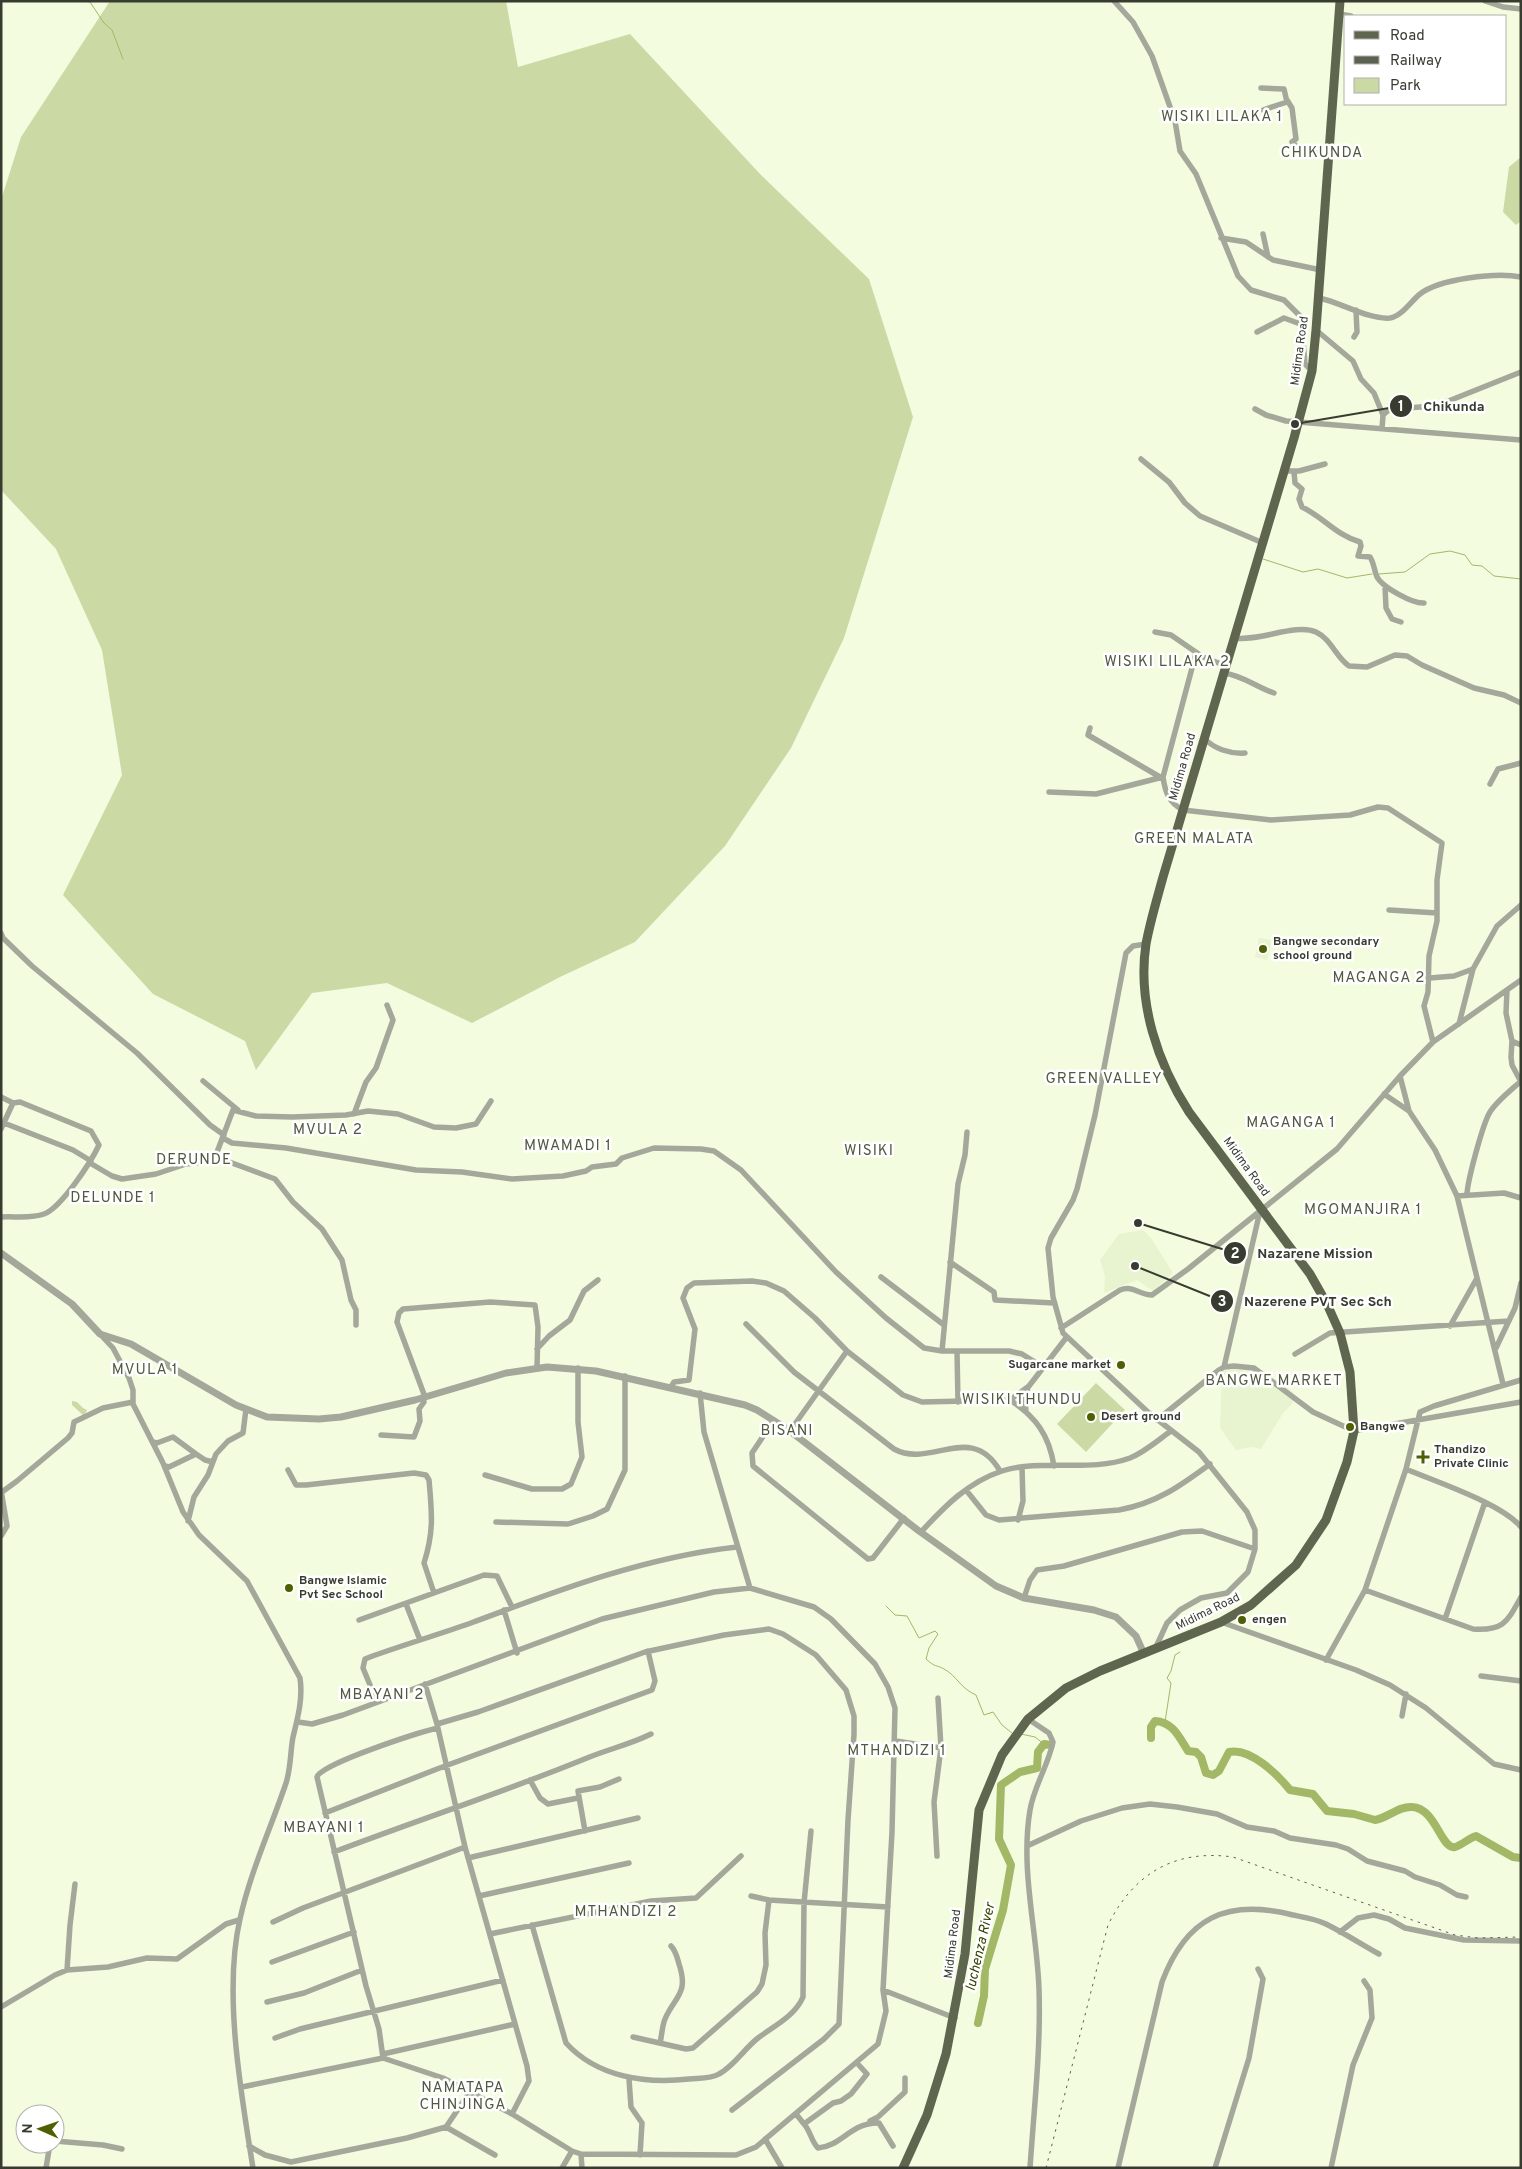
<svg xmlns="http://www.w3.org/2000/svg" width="1522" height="2169" font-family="Overpass,sans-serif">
<rect width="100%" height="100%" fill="#f3fcdf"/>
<path fill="#e8f4cf" d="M1259,938L1272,940L1267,960L1255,957Z
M1143,1230L1151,1238L1173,1273L1153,1291L1137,1280L1104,1293L1105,1276L1100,1260L1119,1234Z
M1238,1365L1254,1367L1286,1386L1295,1395L1292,1404L1283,1413L1261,1449L1251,1447L1236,1450L1220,1428L1222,1370Z"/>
<path fill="#cbdaa5" d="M110,1H506L518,67L630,34L761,175L869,279L913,417L844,638L791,748L725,846L635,942L560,977L472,1023L387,983L312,993L256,1070L245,1041L153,994L63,895L122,775L102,650L56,549L1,490V200L21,137Z
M1521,157V221L1516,225L1503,212L1509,167Z
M1096,1383L1125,1410L1086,1452L1057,1424Z
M72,1401L77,1402L83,1408L87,1410L84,1416L72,1405Z"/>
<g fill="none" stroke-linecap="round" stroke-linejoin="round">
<path stroke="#a3b867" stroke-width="1" d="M82,1L90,2L104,23L112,30L123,59
M1263,559L1303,572L1318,569L1347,578L1372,574
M1379,574L1405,572L1430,554L1450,551L1465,555L1472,565L1482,566L1494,576L1521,579
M886,1606L895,1615L907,1616L919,1638L935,1631L938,1634L929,1648L926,1659C936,1668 935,1664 944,1669C956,1675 961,1689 976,1695L984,1715L993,1712L1002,1725L1012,1733
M1165,1722L1171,1683L1167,1678L1171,1671L1175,1655L1180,1652
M1021,1734L1035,1737L1044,1744"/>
<path stroke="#a3b867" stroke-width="8" d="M1151,1738V1727L1155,1721C1173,1722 1179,1737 1188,1751L1196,1752L1201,1757L1206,1773L1213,1775L1219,1771L1229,1752C1250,1747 1278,1775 1290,1790L1313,1794L1327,1811L1354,1814L1375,1820C1388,1818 1398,1806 1412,1807C1436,1808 1441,1850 1455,1847C1462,1845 1469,1838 1476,1836L1513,1857L1521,1858
M978,2023L984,1996L985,1969L1003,1910L1011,1865L999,1839L1001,1785L1020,1772L1037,1768L1038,1752L1044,1744L1051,1745"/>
<path stroke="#a4a89b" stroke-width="5.5" d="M1114,1L1133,22L1152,56L1175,121L1180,151L1196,174L1238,276L1251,290L1284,300L1301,317L1305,364L1312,371
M1485,1L1503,7L1521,9
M1339,14L1351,16
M1261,88L1284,89L1287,102L1263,110
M1287,100L1292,108L1296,139L1292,142L1301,151L1330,155
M1263,234L1268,257
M1221,238L1246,242L1273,260L1321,270
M1319,298C1340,302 1369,320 1390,318C1402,316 1411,301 1420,294C1439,279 1496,272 1521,277
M1316,330L1353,361L1361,379L1374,393L1383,415L1382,429
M1257,332L1284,318L1303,325
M1354,337L1357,332L1356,310
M1255,409L1266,415L1286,421L1521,440
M1383,415L1390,409L1436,406L1521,372
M1141,459L1169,482L1185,503L1200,516L1263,543
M1283,471H1299L1325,464
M1294,472L1295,483L1302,489L1299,499L1302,507C1323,517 1336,535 1360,542L1361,546L1358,556L1370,557C1374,563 1374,570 1377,577C1382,587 1413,604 1424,603
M1385,586L1386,608L1392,619L1401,622
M1155,632L1171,635L1203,657L1226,666
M1234,638C1259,642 1295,623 1316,632C1331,639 1336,657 1349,666L1367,667L1395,655L1407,656L1422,665L1474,688L1504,695L1521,703
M1196,653L1163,777C1165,792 1169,803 1183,810L1271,820L1350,815L1378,807L1388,808L1442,843L1437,880V921L1429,956L1428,992L1424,1006L1433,1042
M1224,673C1244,676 1256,687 1274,693
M1090,728L1088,735L1160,777
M1204,738C1214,749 1230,754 1245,753
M1490,784L1498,769L1521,763
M1049,792L1096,794L1163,777
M1389,910L1437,913
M1,933L3,938L32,966L137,1053L210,1125L224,1135
M1146,944L1133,946L1126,953L1095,1115L1077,1189L1073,1200L1051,1238L1048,1248L1053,1297L1063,1333L1149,1413L1199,1452L1247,1512L1255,1530V1549L1248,1572L1227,1593L1201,1598L1180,1610L1167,1623L1155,1649
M1430,978L1454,976L1473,969
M1507,990L1506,1013L1512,1041L1511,1057L1512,1065L1521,1082
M1459,1024L1473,969L1497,926L1521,905
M1512,1041L1521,1045
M1400,1076L1409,1111
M203,1081L238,1110
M1384,1094L1409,1111L1435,1150L1457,1196L1503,1384
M1,1097L13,1103
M354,1114L366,1082L376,1068L393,1020L387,1005
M4,1123L73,1150L91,1161
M1,1129L13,1103L20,1102L91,1131L99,1145C91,1162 61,1208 44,1214C31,1219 14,1216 1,1217
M967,1132L965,1155L958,1184L942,1351H1009L1022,1354L1043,1367
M223,1138L232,1143L286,1148L416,1170L462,1172L512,1179L563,1176L586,1171L592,1167L616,1164L622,1158L654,1148L701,1149L714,1151L741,1170L836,1272L886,1318L924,1348L942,1351
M214,1160L233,1110L256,1116L292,1117L346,1115L368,1111L398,1114L434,1127L456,1128L476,1124L491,1101
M90,1163L112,1176L122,1179L156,1174L186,1164L224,1160L275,1179L293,1202L322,1229L342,1260L351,1300L356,1310V1325
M1467,1195C1467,1182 1483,1123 1490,1112C1497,1101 1510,1091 1520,1082
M1457,1196L1504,1193L1521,1198
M950,1262L994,1292L995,1300L1054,1303
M881,1277L944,1325
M746,1324L794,1372L894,1449C931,1469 971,1421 1000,1471
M1450,1326L1477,1278
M1061,1328L1120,1290C1133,1285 1139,1295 1152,1295L1188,1269L1337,1149L1400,1076L1433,1042L1521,980
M100,1334L113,1348L129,1378L133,1390V1404L163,1463L183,1512L199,1535L247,1581L300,1678C303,1698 298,1717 293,1737C290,1753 291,1771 285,1786C270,1830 250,1873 240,1919C223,1992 241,2093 253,2168
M1496,1348L1515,1308L1521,1283
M537,1349L549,1336L570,1320L584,1291L598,1280
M957,1351L958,1402
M1295,1354L1330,1333L1509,1321
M1224,1367L1260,1211
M671,1387L674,1382L689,1380L695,1329L683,1298L687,1288L694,1283L752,1281L766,1283L784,1291L815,1318L847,1351L903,1395L922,1402L1010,1400L1029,1386L1066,1338
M700,1393L704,1432L750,1588
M425,1397L397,1322L399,1313L403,1309L490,1302L535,1305L538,1327L537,1368
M1010,1400C1036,1417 1049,1435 1054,1466
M1026,1412L1025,1400L1028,1387
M774,1420L752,1453L753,1466L868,1559L873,1558L904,1518
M1157,1420L1219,1370L1224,1367L1234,1366L1254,1368L1313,1412L1354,1431L1521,1402
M790,1431L847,1351
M381,1435L414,1437L420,1421L419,1409L424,1402L423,1398
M153,1442L157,1443L173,1437L196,1454
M165,1466L169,1467L196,1454L205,1460L213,1462
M1406,1469C1436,1482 1501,1503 1521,1527
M288,1470L296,1485H306L414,1473L426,1475L429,1480C432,1513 434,1532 424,1563L434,1593
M485,1475L532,1489H562L571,1484L582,1457L578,1422V1368
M966,1490L986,1515L999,1520L1119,1510C1157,1503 1180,1486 1210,1464
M2,1492L17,1481L68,1438L72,1433L74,1422L103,1408L133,1402
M1018,1520L1023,1501L1022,1468
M188,1521L194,1497L208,1475L216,1454L228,1441L243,1433L246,1409
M496,1522L568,1524L593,1516L607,1509L625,1470V1376
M921,1532C944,1507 968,1482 1002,1471C1043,1458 1089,1473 1130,1458C1145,1452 1158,1440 1171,1431
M1,1536L7,1526L1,1490
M1365,1590L1406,1469L1420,1412L1434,1406L1521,1380
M1024,1598L1030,1580L1037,1570L1064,1566L1182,1532L1202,1531L1255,1549
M406,1604L420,1640
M504,1610L517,1653
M1445,1619L1485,1502
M359,1620L484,1575L497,1576L512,1607
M1221,1622L1356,1670L1390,1685L1426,1708L1494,1764L1521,1770
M1326,1660L1365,1590L1473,1629C1504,1631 1507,1622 1521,1597
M1481,1676L1521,1681
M425,1684L437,1724L465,1847L527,2066L529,2081L512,2114
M377,1702L363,1668L365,1659L370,1657C403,1645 437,1635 471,1623C556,1591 645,1557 737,1547
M1402,1716L1406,1694
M1028,1719L1049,1733L1053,1742C1048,1766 1034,1786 1030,1810C1020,1870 1037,1930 1039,1989C1041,2048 1034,2108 1030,2168
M437,1724L478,1712L645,1652L724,1635L769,1629L783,1634L816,1655L846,1690L854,1716V1734L848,1820L839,2024L824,2039L732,2110
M896,1741L941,1748
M530,1780L540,1798L548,1804L578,1798
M325,1813L437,1769L652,1690L655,1681L648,1651
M585,1831L578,1791L600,1787L619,1779
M1027,1846L1081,1821L1122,1808L1150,1804L1177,1807L1217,1814L1247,1827L1274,1831L1290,1838L1336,1845L1348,1849L1367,1861L1405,1871L1415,1877L1440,1885L1457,1895L1466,1897
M334,1852C418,1820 504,1792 587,1758C609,1749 631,1744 651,1734
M937,1856L934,1802L941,1748L938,1698
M468,1858L638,1818
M479,1896L629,1863
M751,1896L769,1900
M273,1922L303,1908L465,1847
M532,1925L566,2043C597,2077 645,2084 689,2079C699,2078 711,2079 719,2074C734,2066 744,2049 758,2038C774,2026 795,2016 803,1997L804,1903L811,1831
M1340,1932L1358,1918L1374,1915L1389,1919L1405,1928L1464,1940L1521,1941
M490,1934L651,1901L696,1898L741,1856
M272,1962L354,1932
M67,1970L70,1925L75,1884
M883,1990L955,2018
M267,2002L304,1993L362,1970
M1,2007L55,1975L67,1970L108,1967L147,1958L177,1959L226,1924L239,1920
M633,2037L686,2049L693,2048L757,1992L762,1984L766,1965L765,1933L769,1900L888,1907
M275,2038L300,2029L503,1980
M660,2043C662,2035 662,2026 665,2019C675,1996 689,1994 679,1964C677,1957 676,1951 671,1946
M383,2054L515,2024
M383,2058L379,2029L366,1986L317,1777C320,1764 420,1732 438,1728
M629,2079L631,2107L642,2123L640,2155
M242,2087L383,2058L443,2078L512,2114L572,2151L581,2154L736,2155L756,2147L878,2044L886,2011L883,1990L892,1832L895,1708L888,1687L875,1664L831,1619L814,1607L750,1588L714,1592L602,1619L343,1715L312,1724L298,1722
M796,2114L804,2124L833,2103L841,2101L851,2094L867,2074L857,2063
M870,2121L878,2117L905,2092V2078
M804,2124C811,2132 811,2141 818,2148C842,2146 851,2122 879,2123L893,2146
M446,2127L495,2155
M765,2139L782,2168
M55,2141L103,2145L122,2149
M249,2146L265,2155L291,2162L407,2138L446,2127L469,2093
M581,2154L582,2168
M46,2168L50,2144
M562,2168L572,2151
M1118,2168L1162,1982C1186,1918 1226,1898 1293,1915C1303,1917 1316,1919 1326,1924C1344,1933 1361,1944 1379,1954
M1215,2168L1249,2058L1263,1979L1258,1969
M1331,2168L1353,2065L1372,2018L1370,1990L1364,1981"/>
<path stroke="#a4a89b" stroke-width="7" d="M1,1253L72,1304L100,1334L131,1344L236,1405L267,1417L319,1419L341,1417L415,1400L506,1373L547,1367L596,1371L745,1405L757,1410L790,1431L919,1531L996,1586L1024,1598L1094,1610L1116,1617L1136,1636L1144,1654"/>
<path stroke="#5f6650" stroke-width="9" d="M903,2168L927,2115L946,2054L965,1954L979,1810L1002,1755L1028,1719L1066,1688L1100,1671L1221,1622L1251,1605L1296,1565L1326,1520L1347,1462L1354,1431L1350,1372L1340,1333L1327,1304L1310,1274L1189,1112C1158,1064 1137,1003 1146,944C1150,922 1157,899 1163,877L1294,438L1312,371L1316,330L1340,1"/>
<path stroke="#5c6151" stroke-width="1" stroke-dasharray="2.5 5" stroke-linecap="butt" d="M1046,2168L1108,1925C1134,1873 1175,1849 1233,1857L1455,1935L1478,1938L1521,1937"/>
</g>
<g fill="#4f6004" stroke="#fff" stroke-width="2">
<circle cx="1263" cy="949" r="5"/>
<circle cx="1121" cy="1365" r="5"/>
<circle cx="1091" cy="1417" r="5"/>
<circle cx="1350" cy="1427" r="5"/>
<path d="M1420.5 1449.5h5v5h5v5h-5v5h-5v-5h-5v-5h5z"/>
<circle cx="289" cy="1588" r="5"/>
<circle cx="1242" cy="1620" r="5"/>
</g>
<g text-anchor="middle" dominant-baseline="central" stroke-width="5" stroke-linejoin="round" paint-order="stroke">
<g font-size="12" fill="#383c30" stroke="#fff">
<text transform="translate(1300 351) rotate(-82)">Midima Road</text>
<text transform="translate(1183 767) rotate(-74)">Midima Road</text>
<text transform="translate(1246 1167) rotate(54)">Midima Road</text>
<text transform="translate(1208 1612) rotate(-26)">Midima Road</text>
<text transform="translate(953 1944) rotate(-83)">Midima Road</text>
</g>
<g font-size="12" font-weight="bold" fill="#383c30" stroke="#fff" text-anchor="start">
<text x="1273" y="942">Bangwe secondary<tspan x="1273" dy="14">school ground</tspan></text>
<text x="1111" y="1365" text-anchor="end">Sugarcane market</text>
<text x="1101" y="1417">Desert ground</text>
<text x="1360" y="1427">Bangwe</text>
<text x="1434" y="1450">Thandizo<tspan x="1434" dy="14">Private Clinic</tspan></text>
<text x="299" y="1581">Bangwe Islamic<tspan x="299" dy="14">Pvt Sec School</tspan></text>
<text x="1252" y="1620">engen</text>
</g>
<g font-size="14" font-style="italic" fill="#334000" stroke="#fff">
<text transform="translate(981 1947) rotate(-77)">luchenza River</text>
</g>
<g font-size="15" letter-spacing="1" fill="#525940" stroke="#fff">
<text x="1222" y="117">WISIKI LILAKA 1</text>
<text x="1322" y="153">CHIKUNDA</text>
<text x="1167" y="662">WISIKI LILAKA 2</text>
<text x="1194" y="839">GREEN MALATA</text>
<text x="1379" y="978">MAGANGA 2</text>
<text x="1104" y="1079">GREEN VALLEY</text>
<text x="1291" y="1123">MAGANGA 1</text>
<text x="328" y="1130">MVULA 2</text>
<text x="568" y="1146">MWAMADI 1</text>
<text x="869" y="1151">WISIKI</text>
<text x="194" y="1160">DERUNDE</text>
<text x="113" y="1198">DELUNDE 1</text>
<text x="1363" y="1210">MGOMANJIRA 1</text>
<text x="145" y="1370">MVULA 1</text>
<text x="1274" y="1381">BANGWE MARKET</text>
<text x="1022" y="1400">WISIKI THUNDU</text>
<text x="787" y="1431">BISANI</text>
<text x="382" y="1695">MBAYANI 2</text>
<text x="897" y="1751">MTHANDIZI 1</text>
<text x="324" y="1828">MBAYANI 1</text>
<text x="626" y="1912">MTHANDIZI 2</text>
<text x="463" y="2088">NAMATAPA<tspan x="463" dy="17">CHINJINGA</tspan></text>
</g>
</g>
<path fill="none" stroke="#383c30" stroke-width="2" d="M1295 424L1401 406M1138 1223L1235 1253M1135 1266L1222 1301"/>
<g fill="#383c30" stroke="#fff" stroke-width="2">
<circle cx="1295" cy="424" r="5"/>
<circle cx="1138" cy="1223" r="5"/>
<circle cx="1135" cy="1266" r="5"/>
<circle cx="1401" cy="406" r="12"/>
<circle cx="1235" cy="1253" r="12"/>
<circle cx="1222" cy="1301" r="12"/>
</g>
<g font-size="15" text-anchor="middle" font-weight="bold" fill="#fff">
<text x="1401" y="411">1</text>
<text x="1235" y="1258">2</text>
<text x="1222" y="1306">3</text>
</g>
<g font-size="14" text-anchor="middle" font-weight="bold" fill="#383c30" stroke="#fff" stroke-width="5" stroke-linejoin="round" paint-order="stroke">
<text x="1454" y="411">Chikunda</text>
<text x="1315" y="1258">Nazarene Mission</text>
<text x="1318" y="1306">Nazerene PVT Sec Sch</text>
</g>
<rect width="1522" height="2169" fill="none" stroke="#383c30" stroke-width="5"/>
<rect x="1344" y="15" width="162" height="90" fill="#ffffff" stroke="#afb1ac"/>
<rect x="1354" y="31" width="25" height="8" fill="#5f6650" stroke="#afb1ac"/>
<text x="1390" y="40" font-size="15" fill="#383c30">Road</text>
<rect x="1354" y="56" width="25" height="8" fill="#5c6151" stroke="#afb1ac"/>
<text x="1390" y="65" font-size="15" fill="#383c30">Railway</text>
<rect x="1354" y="78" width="25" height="15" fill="#cbdaa5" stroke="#afb1ac"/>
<text x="1390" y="90" font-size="15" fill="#383c30">Park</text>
<g transform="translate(40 2129) rotate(272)"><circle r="24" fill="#ffffff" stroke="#afb1ac"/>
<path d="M0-4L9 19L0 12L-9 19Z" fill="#4f6004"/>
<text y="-8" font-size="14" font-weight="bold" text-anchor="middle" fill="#383c30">N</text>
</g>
</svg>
